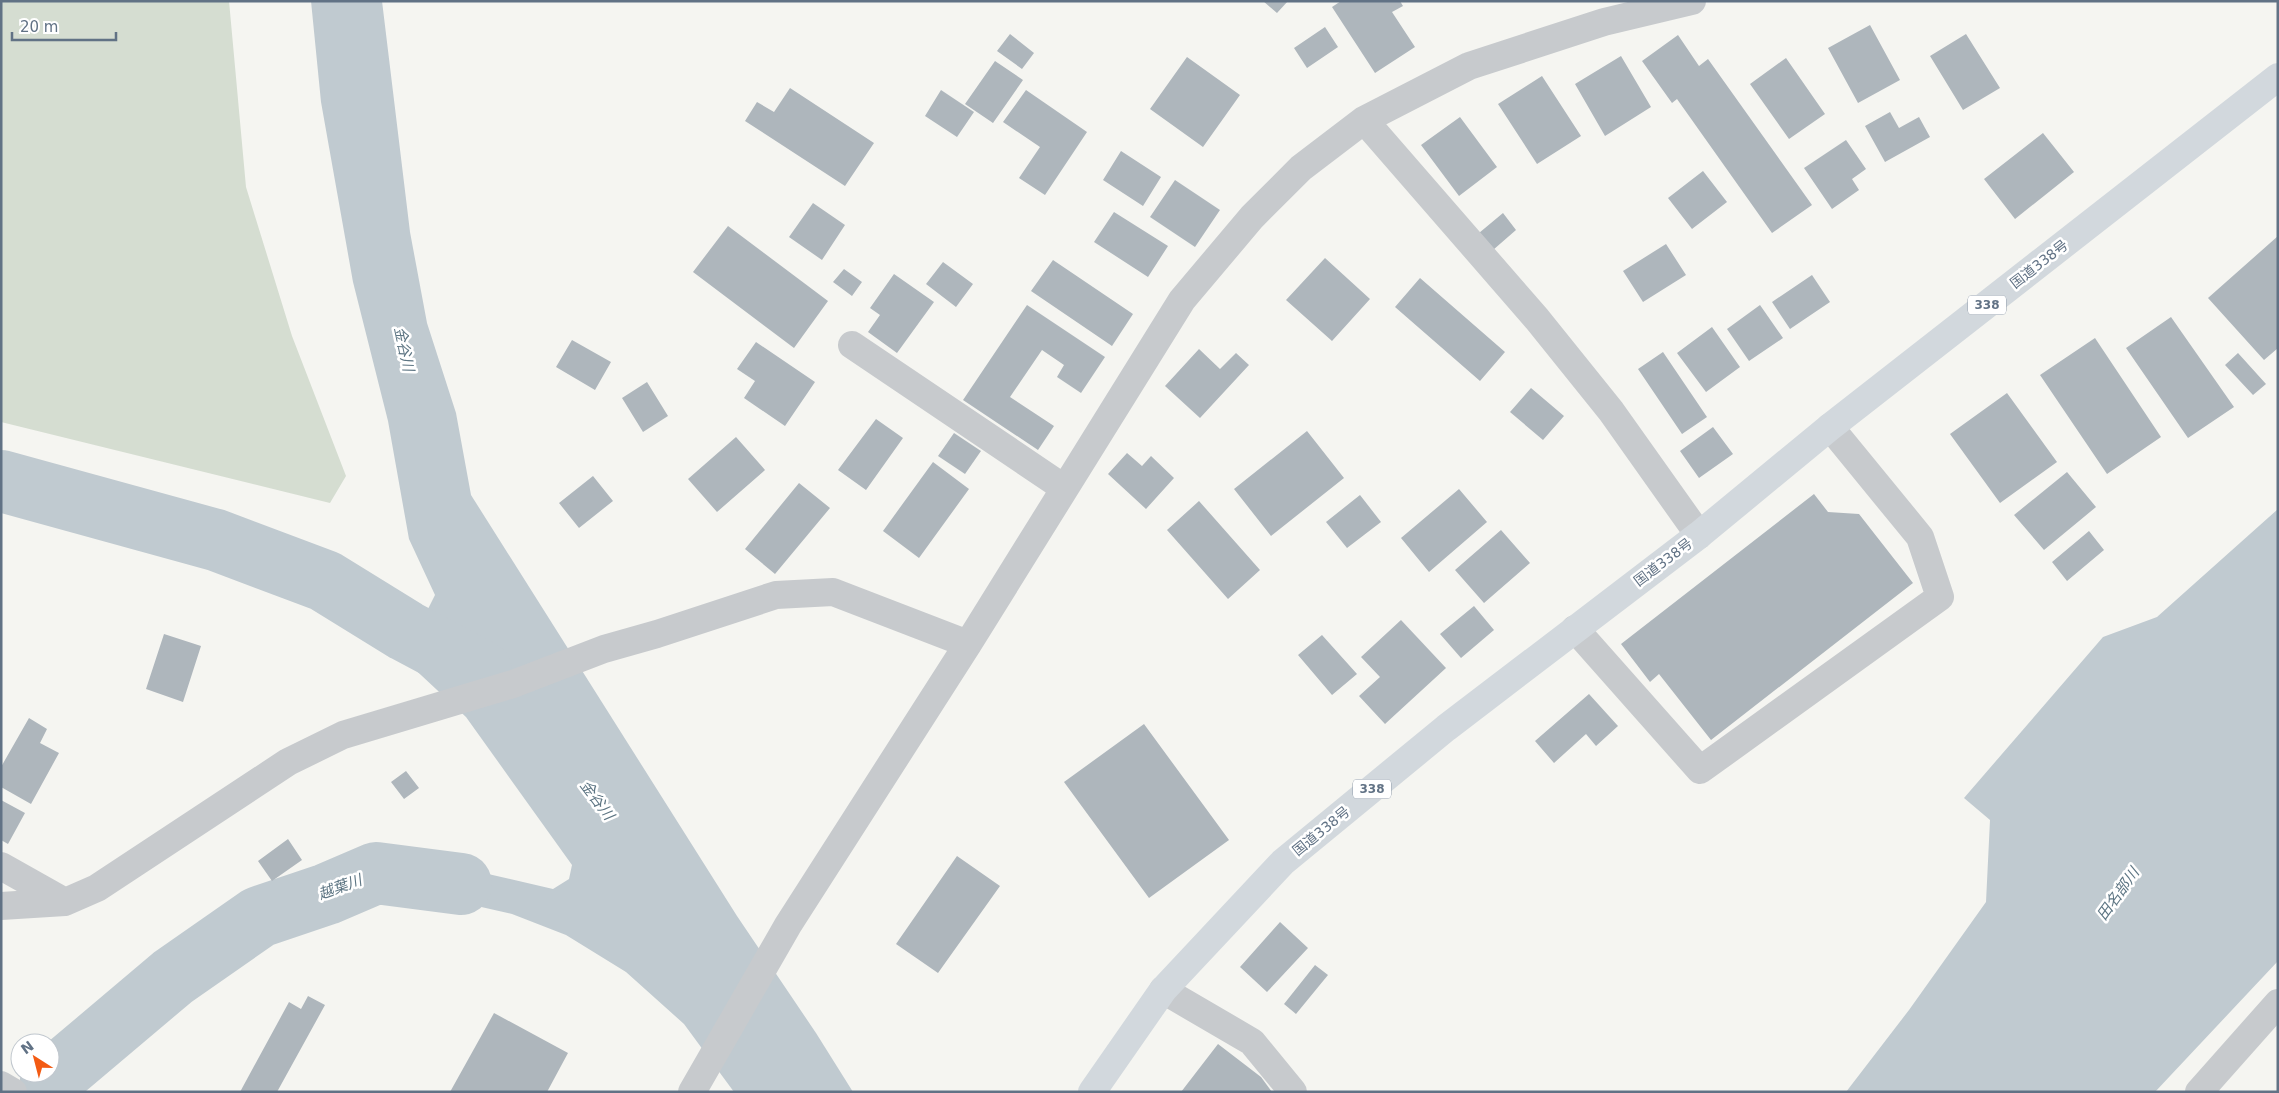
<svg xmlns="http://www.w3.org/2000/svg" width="2279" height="1093" font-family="'DejaVu Sans','Noto Sans JP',sans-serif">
<rect width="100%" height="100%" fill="#f5f5f1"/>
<path fill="#d5ddd1" d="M1,1H229L246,187L292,336L346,476L330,503L1,422Z"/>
<path fill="#c0cad0" d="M311,1H382L410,232L427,323L456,413L471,495L737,916L816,1033L853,1092H734L684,1024L626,972L566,935L512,914L468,904L431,898L392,888L376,873L415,861L462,868L553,889L569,879L572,865L466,717L392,648L406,631L424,617L435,595L409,539L388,421L353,282L321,102Z
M2278,509V961L2155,1092H1846L1909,1010L1986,902L1990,820L1964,798L2103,637L2157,617Z"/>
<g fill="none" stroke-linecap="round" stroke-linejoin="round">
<path stroke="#c0cad0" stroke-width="62" d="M1,481L216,540L325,581L406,631L481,671
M51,1080L173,977L259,917L327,894L376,873L461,884"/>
</g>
<path fill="#aeb6bc" d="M1263,1H1288L1277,13Z
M1341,1H1400L1403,6L1392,12L1415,47L1375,73L1332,7Z
M1870,25L1900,80L1858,103L1828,48Z
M1325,27L1338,47L1307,68L1294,48Z
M1010,34L1034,53L1022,69L997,51Z
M1966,34L2000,88L1963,110L1930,56Z
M1678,35L1699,66L1708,59L1812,205L1772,233L1677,99L1672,103L1642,61Z
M1621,56L1651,107L1605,136L1575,84Z
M1187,57L1240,95L1203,147L1150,109Z
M1786,58L1825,114L1789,139L1750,84Z
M995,61L1023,80L993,123L965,104Z
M1542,76L1581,136L1537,164L1498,104Z
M790,88L874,143L845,186L745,121L757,102L774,112Z
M941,90L974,112L957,137L925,116Z
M1026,90L1087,132L1045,195L1019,178L1040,147L1003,122Z
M1890,112L1899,128L1919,117L1930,137L1885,162L1865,126Z
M1460,117L1497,167L1459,196L1421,145Z
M2043,133L2074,172L2015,219L1984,179Z
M1846,140L1866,169L1852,179L1859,190L1832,209L1804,168Z
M1121,151L1161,177L1143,206L1103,180Z
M1703,171L1727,202L1692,229L1668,198Z
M1175,180L1220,210L1195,247L1150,217Z
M813,203L845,225L822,260L789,237Z
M1114,212L1168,246L1148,277L1094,242Z
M1503,213L1516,230L1493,250L1479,233Z
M728,226L828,301L794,348L693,272Z
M2278,236V348L2264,360L2208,298Z
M1666,244L1686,275L1643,302L1623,271Z
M1325,258L1370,299L1332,341L1286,300Z
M1053,260L1133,314L1112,346L1031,291Z
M943,262L973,284L956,307L926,284Z
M844,269L862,282L852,296L833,282Z
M894,274L934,302L897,353L868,332L880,315L870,308Z
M1812,275L1830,302L1790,329L1772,302Z
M1420,278L1505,352L1480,381L1395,307Z
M1027,305L1105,357L1081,393L1057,377L1064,365L1042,350L1010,397L1054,426L1038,450L963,400Z
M1760,305L1783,338L1749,361L1727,329Z
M2171,317L2234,407L2188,438L2126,348Z
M1712,327L1740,367L1706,392L1677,353Z
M2095,338L2161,437L2107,474L2040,375Z
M572,340L611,362L595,390L556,367Z
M756,342L815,382L785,426L744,398L755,381L737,369Z
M1199,349L1220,369L1236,353L1249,365L1200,418L1165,386Z
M1663,352L1707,417L1682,434L1638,369Z
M2238,353L2266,384L2253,395L2225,365Z
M647,382L668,416L643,432L622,398Z
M1531,388L1564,416L1543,440L1510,412Z
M2007,393L2057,462L2000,503L1950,434Z
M876,419L903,438L866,490L838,470Z
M1713,427L1733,454L1699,478L1680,451Z
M1307,431L1344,478L1271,536L1234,489Z
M954,433L981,451L965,474L938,456Z
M736,437L765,470L717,512L688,479Z
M1127,453L1142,466L1151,456L1174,478L1146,509L1108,474Z
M933,462L969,489L919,558L883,531Z
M2067,472L2096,507L2044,550L2014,515Z
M593,476L613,501L579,528L559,503Z
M799,483L830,508L775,574L745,549Z
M1459,489L1487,522L1429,572L1401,538Z
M1814,494L1828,512L1859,514L1913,583L1711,740L1659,674L1650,682L1621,644Z
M1360,495L1381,522L1347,548L1326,522Z
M1199,501L1260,570L1228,599L1167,530Z
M1501,530L1530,563L1484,603L1455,570Z
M2089,531L2104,550L2067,581L2052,562Z
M1474,606L1494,630L1461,658L1440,634Z
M1401,620L1446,668L1385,724L1359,696L1380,677L1361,657Z
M164,634L201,646L183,702L146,689Z
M1322,635L1357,674L1332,695L1298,655Z
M1589,694L1618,726L1596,746L1586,734L1554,763L1535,741Z
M29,718L47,729L40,743L59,753L31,804L1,787V767Z
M1144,724L1229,840L1149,898L1064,782Z
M406,771L419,788L404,799L391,782Z
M1,800L25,813L8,844L1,840Z
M288,839L302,860L272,881L258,861Z
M957,856L1000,886L938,973L896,944Z
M1280,922L1308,948L1267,992L1240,967Z
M1315,965L1328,975L1296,1014L1284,1004Z
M308,996L325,1005L277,1092H240L289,1002L301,1009Z
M494,1013L568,1053L547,1092H450Z
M1218,1044L1261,1077L1272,1092H1181Z"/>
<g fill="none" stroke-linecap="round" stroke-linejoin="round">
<path stroke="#c7cacd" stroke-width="28" d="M1364,120L1537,319L1611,411L1699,535
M852,345L1064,488
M1575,629L1700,770L1940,597L1920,537L1830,427
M1,866L65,902
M1,906L65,902L97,888L288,762L343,735L513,684L604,649L657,634L776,595L833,592L968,644
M1163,990L1252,1042L1293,1092
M1,1085L13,1092
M692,1092L788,925L968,644L1182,300L1252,217L1301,168L1364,120L1469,66L1604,22L1692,1
M2199,1092L2278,1003"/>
<path stroke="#d2d8dd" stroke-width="28" d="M1092,1092L1163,990L1283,862L1446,728L1699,535L1830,427L2278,77"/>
</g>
<g text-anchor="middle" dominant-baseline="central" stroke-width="5" stroke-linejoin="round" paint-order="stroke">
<g fill="#fff" stroke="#909caa" stroke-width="1">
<rect x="1968" y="295.5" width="38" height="19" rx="4"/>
<rect x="1353" y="779.5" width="38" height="19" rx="4"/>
</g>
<g font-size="12" font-weight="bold" fill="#617285">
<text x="1987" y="305">338</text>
<text x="1372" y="789">338</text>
</g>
<g font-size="14" fill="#617285" stroke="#fff">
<text transform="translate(2039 264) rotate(-38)">国道338号</text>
<text transform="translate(1663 562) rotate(-37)">国道338号</text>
<text transform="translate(1321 831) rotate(-39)">国道338号</text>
</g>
<g font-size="15" font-style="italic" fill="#5d7583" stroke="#fff">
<text transform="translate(404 349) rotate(78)">金谷川</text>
<text transform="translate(597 800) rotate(53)">金谷川</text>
<text transform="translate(340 887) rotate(-20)">越葉川</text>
<text transform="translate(2118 894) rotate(-54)">田名部川</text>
</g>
</g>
<rect width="2279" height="1093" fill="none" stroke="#617285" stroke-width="5"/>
<g transform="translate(35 1058) rotate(324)"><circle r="24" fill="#ffffff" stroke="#c0c7ce"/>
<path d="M0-4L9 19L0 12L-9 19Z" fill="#f35b13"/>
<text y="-8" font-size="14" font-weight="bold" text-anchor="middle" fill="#617285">N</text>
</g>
<path d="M12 32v8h104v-8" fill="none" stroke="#617285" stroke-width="2.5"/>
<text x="20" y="32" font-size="15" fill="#617285" stroke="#ffffff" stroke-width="4" paint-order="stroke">20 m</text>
</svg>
